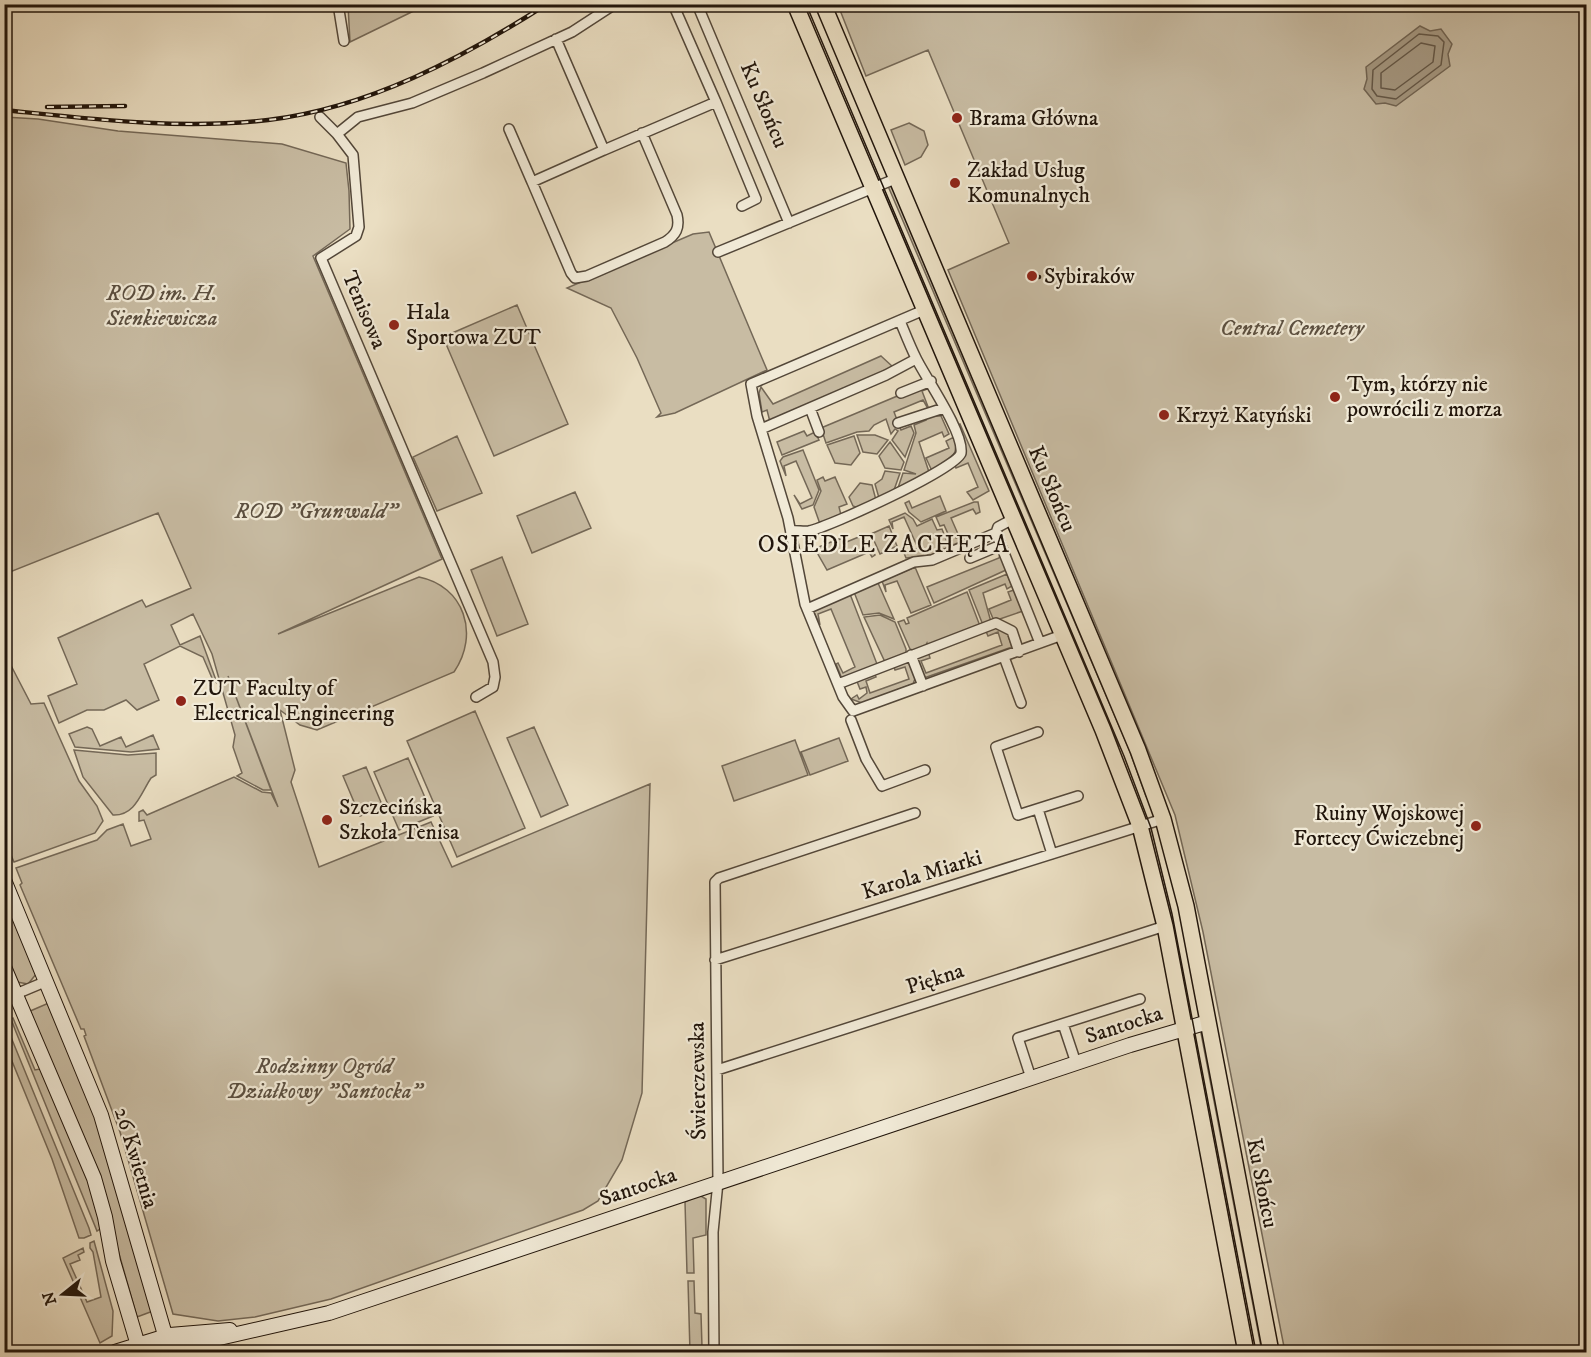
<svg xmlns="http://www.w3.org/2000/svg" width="1591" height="1357" font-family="'IM FELL DW Pica',serif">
<rect width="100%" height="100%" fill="#eadec2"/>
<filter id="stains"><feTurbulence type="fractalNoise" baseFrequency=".00333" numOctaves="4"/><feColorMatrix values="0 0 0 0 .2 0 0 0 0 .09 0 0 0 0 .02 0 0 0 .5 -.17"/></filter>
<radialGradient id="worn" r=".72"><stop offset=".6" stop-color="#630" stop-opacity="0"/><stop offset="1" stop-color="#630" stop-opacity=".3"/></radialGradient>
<path fill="#c8bca3" stroke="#746857" stroke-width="1.5" d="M348,5V4L426,5L350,42Z
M838,5H1586V1352H1285L1203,932L1175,815L948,270L1009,243L928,50L866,76Z
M4,117L38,119L118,131L282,144L346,163L349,191L350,229L313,256L442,559L278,634L419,577C464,586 480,634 454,672L317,730L300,725L280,710L295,770L291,782L319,867L431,822L452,867L650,784L642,1093L622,1160L598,1201L583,1210L331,1299L255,1317L218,1321L173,1314L120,1132L84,1036L86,1035L84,1029H81L20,885L22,883L16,868L97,840L107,830L123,824L131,846L151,839L144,820L139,821V812L143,810L147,815L234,777L262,792L271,793L278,807L228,676L271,790H263L237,776L242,773L233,747L235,735L212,654L193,614L171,625L180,645L200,636L217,683L212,678L203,657L180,646L144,664L159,700L137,710L126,700L104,710H87L59,723L48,696L77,684L58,638L142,600L146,607L191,588L158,513L5,574Z
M909,123L924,131L928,145L921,157L905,165L891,130Z
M888,186H894L1150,795L1146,796L1129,749Z
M882,188L1119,746L1114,748L880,191Z
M709,232L767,370L675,413L657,417L661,413L637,358L611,308L567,288L693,234Z
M517,305L568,424L494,456L443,337Z
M881,356L893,367L770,422L767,410L762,412L759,393L761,387L773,404Z
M926,384L930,388L922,391L930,412L923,400L894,412L901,430L911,426L914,433L905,457L892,440L898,431L895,429L891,434L886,419L874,425L869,431L857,432L826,443L821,428Z
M924,416H941L949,434L944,437L942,432L919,442L929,472L898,488L903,473L916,474L904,470L916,433L914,425L926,420Z
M960,424L989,491L973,500L967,492L978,487L968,463L956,468L955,465L960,460L956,426Z
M804,431L807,436L815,432L819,440L782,455L777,442Z
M857,435H875L888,440L877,454L863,452Z
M457,436L482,493L437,511L413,457Z
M854,436L860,453L851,465L835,463L827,445Z
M954,437C961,457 947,461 932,471L926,458L949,448L946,441Z
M890,442L904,462L901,470L885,468L879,456Z
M803,450L819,490L813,505L802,509L794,495L800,504L812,498L796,461L784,466L786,476L780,461L783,457Z
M885,471L900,473L894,490L879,498L875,484L882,479Z
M823,477L825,481L835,477L847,504L839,507L841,515L820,524L814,507L821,491L817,480Z
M860,483L872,485L876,500L858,508L853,506L849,497Z
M575,492L591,528L532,553L517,516Z
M940,496L946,511L921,522L909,512L905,503L909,501L912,508Z
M974,502H978L980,512L976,514L973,509L951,518L958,534L955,535L956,538H969L953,545L944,525L940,526L936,517Z
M905,513L913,519L917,526L932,519L937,530L942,529L949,547L931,555L906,558L902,548L906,553L918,548L904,517L892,522L893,529L889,520Z
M889,526L897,546L880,554L871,534Z
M815,530L817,534L810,538L814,549L841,538L844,543L866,534L875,555L872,557L869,552L827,570L807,535Z
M1000,555L1006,570L934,603L927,587L999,558Z
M502,557L528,624L497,636L471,570Z
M915,567L931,605L911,613L897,581L885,585L886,592L882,581Z
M1007,574L1012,586L1007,589L1005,584L983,593L991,622L983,625L969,590Z
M878,583L894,619L879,613L863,615L854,592Z
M1014,590L1023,611L994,621L989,609L1011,600L1008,592Z
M967,592L980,626L928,646L927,643L925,647L914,651L910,649L898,622L904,620L906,624L909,623L907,618Z
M850,594L877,664L842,679L836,664L838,663L843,673L855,667L831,609L818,614L820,625L813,610Z
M880,615L895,622L906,649V653L885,662L864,617Z
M995,626L1007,632L1012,647L924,678L915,657L928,651L930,658L921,661L926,673L1002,645L998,632L988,636L985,629Z
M4,652L31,704L44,703L79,781L97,806L103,821L95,833L14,862L4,839Z
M909,661L916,676L913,684L862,703L851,699L857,695L859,699L867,693L866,687L860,689L856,679L873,672L876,677L866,681L870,693L909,679L905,667L895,670L893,664Z
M475,711L525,828L457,857L407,741Z
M87,727L92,729L100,746L121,737L126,747L153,735L159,749L131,752L75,747L69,734Z
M534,727L568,805L541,817L507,738Z
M839,738L848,761L810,775L801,752Z
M795,740L808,775L734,801L722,766Z
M74,750L128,755L156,753V775L151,778C141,793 135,816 113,815L83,777Z
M408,758L433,816L399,830L374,772Z
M366,767L383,807L360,816L343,776Z
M4,892L37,973L28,984L17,982L5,957Z
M51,1002L86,1087L153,1311L137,1317L116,1243L28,1012Z
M13,1018L35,1070L40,1069L50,1085L95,1197L100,1229L97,1231L16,1032L11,1019Z
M4,1020L89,1228L91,1235L84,1238H79L52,1159L5,1044Z
M1201,1033H1203L1266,1352H1262Z
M699,1195L706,1199V1235L693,1238L694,1273H687L685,1202Z
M94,1241L113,1311L112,1336L100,1343L63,1258L83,1248L84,1252L78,1255L80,1260L70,1264L87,1302L101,1297L93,1252L90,1248V1243Z
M688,1281H694L695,1313L701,1314L702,1347H706L709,1352H690Z"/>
<path fill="#a69a84" stroke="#716554" stroke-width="1.5" d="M1420,26L1430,31L1441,29L1452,44L1448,54L1450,66L1396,106L1385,103L1376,104L1364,89L1367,79L1366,67Z"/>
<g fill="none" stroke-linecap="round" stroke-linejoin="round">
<path stroke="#645848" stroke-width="1.5" d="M1419,34L1438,36L1444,42L1441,65L1396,99L1377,96L1372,89L1373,70Z
M1421,43L1435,46L1433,62L1395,90L1381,88V73Z"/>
<g stroke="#534739" stroke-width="12">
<path id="street" d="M338,4L344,41
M697,4L789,223
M716,102L756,199L742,206
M320,117L337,134
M509,129L532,182L604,150L556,39
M604,150L716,102L673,4
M532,182L571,273L575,278L587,276L665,242C676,235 680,228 677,215L642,133
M718,252L895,179
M924,310L751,384L757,416L788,518L805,604L843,697L853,711L1062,635
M901,393L931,381
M810,408L819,432
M898,423L944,408
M761,429L886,375L916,359
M791,531C797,530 803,532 809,531C829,527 958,468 961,453C964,432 925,377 916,358C910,346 905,333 900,321
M996,533L1040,643
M970,558L1001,545
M807,609L914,562L932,560L996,533L998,527L1013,519
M911,655L923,686
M1004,657L1021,703
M838,684L996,623L1012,631L1019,652
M476,697L493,687L495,677L493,662L321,258L356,236L359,227L353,155L337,134L358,117L412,103L483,73L572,32L615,4
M851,720L866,759L882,786L925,770
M1038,732L996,747L1018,815L1078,796
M1038,809L1052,854
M715,960L1163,819
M4,999L47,981
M1063,1024L1076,1063
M717,1070L1165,926
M1031,1078L1018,1038L1140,999
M714,1352L713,1232L718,1182L715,882L719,878L915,813"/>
</g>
<g stroke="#21150b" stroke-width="16">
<path id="secondary" d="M4,880L101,1115L170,1352
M4,967L94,1178L105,1217L113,1261L140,1352
M115,1352L170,1335L230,1330
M158,1352L329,1313L1130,1045L1208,1022"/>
</g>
<g stroke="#21150b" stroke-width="18">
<path id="primary" d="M795,4L1103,730L1140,826L1165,926L1246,1352
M823,4L1138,750L1163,819L1186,906L1271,1352"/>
</g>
<use href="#street" stroke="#f1ead7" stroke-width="9"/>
<use href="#secondary" stroke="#f1ead7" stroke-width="14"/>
<use href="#primary" stroke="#eadec2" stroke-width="15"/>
<path stroke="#21150b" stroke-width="1.5" d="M806,4L1124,756L1151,828L1172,914L1256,1352"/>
<g stroke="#21150b" stroke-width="4.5">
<path id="rail" d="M47,107L125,106
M4,110C92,119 180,130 268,120C368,108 463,58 547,4
M1029,276L1039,277"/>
</g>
<use href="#rail" stroke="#f1ead7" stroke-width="2" stroke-dasharray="7" stroke-linecap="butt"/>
</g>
<g fill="#8f2418" stroke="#f1ead7" stroke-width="2">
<circle cx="957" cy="118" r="6"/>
<circle cx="955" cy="183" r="6"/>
<circle cx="1032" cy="276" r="6"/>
<circle cx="394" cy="325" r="6"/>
<circle cx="1335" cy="397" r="6"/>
<circle cx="1164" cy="415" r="6"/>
<circle cx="181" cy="701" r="6"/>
<circle cx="327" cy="820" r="6"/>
<circle cx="1476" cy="826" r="6"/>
</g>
<g text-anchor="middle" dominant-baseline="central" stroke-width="4.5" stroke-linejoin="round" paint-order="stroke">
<g font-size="22" fill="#21150b" stroke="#f1ead7">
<text transform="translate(764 105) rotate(67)">Ku Słońcu</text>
<text transform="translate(364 310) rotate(67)">Tenisowa</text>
<text transform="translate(1052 489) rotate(67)">Ku Słońcu</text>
<text transform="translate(922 875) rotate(-17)">Karola Miarki</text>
<text transform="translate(935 979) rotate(-18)">Piękna</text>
<text transform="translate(1124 1025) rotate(-18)">Santocka</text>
<text transform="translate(698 1081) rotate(-91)">Świerczewska</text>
<text transform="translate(136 1158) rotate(73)">26 Kwietnia</text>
<text transform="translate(1262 1183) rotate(79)">Ku Słońcu</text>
<text transform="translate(638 1187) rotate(-19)">Santocka</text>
</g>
<g font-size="22" fill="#21150b" stroke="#f1ead7" text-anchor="start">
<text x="969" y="118">Brama Główna</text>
<text x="967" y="170">Zakład Usług<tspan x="967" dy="25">Komunalnych</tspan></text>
<text x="1044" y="276">Sybiraków</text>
<text x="406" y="312">Hala<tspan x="406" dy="25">Sportowa ZUT</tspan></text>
<text x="1347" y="384">Tym, którzy nie<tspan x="1347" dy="25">powrócili z morza</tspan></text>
<text x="1176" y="415">Krzyż Katyński</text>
<text x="193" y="688">ZUT Faculty of<tspan x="193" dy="25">Electrical Engineering</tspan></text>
<text x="339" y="807">Szczecińska<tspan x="339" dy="25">Szkoła Tenisa</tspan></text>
<text x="1464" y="813" text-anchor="end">Ruiny Wojskowej<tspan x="1464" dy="25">Fortecy Ćwiczebnej</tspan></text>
</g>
<g font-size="22" font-style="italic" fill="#5b4f40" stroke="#f1ead7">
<text x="162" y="293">ROD im. H.<tspan x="162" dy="25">Sienkiewicza</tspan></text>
<text x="1292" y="328">Central Cemetery</text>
<text x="316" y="511">ROD "Grunwald"</text>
<text x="324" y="1066">Rodzinny Ogród<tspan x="324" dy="25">Działkowy "Santocka"</tspan></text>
</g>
<g font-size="24" letter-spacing="1.5" fill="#21150b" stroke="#f1ead7">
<text x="884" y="545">OSIEDLE ZACHĘTA</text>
</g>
</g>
<rect width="1591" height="1357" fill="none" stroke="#eadec2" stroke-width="24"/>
<rect x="6" y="6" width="1579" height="1345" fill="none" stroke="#21150b" stroke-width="3"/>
<rect x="12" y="12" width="1567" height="1333" fill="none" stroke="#21150b" stroke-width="1.5"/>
<g transform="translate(63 1294) rotate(252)" stroke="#f1ead7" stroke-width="4.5" paint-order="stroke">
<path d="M0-4.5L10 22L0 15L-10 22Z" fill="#21150b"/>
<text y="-9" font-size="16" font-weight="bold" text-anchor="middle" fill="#21150b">N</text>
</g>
<rect width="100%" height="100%" filter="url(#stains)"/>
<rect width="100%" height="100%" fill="url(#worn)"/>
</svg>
